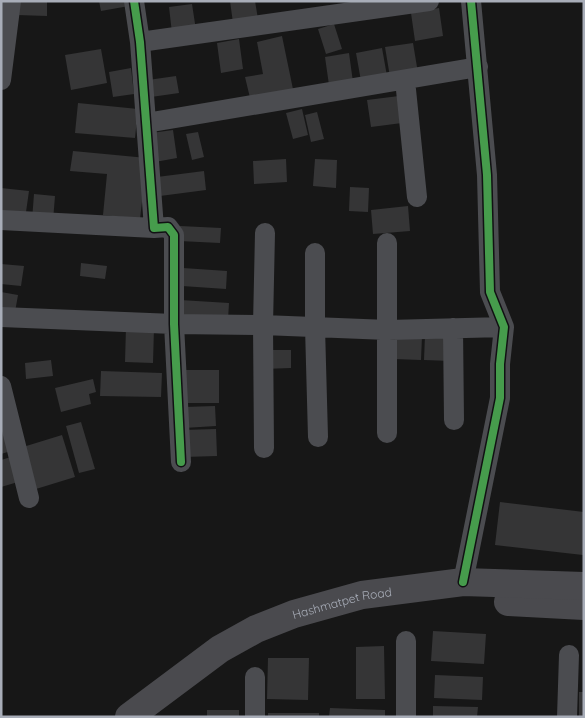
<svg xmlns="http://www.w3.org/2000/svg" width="585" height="718" font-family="Quicksand,sans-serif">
<rect width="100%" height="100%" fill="#171717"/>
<path fill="#353536" d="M18,1H47V16L17,15Z
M99,1H128L129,6L101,11Z
M230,1H255L258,19L233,23Z
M192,4L196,30L172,33L169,7Z
M439,8L443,36L415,41L411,13Z
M334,24L342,49L326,54L318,29Z
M282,36L294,94L251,102L245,77L263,74L257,42Z
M239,39L243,69L221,73L217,43Z
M413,43L418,73L390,77L385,47Z
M382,48L387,76L361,81L356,53Z
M101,49L107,83L71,90L65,55Z
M349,53L353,82L329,85L325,57Z
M131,68L134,94L113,97L109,72Z
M176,76L179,93L151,97L148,80Z
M399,96L402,123L371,127L367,100Z
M78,103L138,109L135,138L75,133Z
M302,109L308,135L293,139L286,113Z
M317,112L324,139L311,142L305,115Z
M173,130L177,158L155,162L151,133Z
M198,132L204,157L192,160L186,134Z
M73,151L147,158L140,219L103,215L107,174L70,171Z
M286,159L287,182L254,184L253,161Z
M315,159L337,160L336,188L313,186Z
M204,171L206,190L160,196L157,177Z
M350,187L369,188L368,212L349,211Z
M1,188L29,191L25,219L1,216Z
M34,194L55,196L53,221L32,220Z
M408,206L410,231L373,234L371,210Z
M180,226L221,228L220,243L179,241Z
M81,263L107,266L105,279L80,276Z
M1,264L24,266L21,286L1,284Z
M183,268L227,271L226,289L182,286Z
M1,292L18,295L15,312L1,310Z
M180,300L229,303L228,320L179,317Z
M126,327L154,328L153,363L125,362Z
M395,335L422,336L421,360L394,359Z
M425,335L451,336V361L424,360Z
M262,350H291V368L263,369Z
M51,360L53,376L26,379L25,363Z
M184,370H219V403H184Z
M101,371L162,373L161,397L100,396Z
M93,379L96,392L89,394L91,404L61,412L55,388Z
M215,406L216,426L184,428V407Z
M81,422L95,469L79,473L66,426Z
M6,429L11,451L1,454V430Z
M216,429L217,456L184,457L183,430Z
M62,435L75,477L36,489L23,447Z
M11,457L18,482L1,487V460Z
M500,502L584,512L583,555L495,545Z
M433,631L486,634L484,664L431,661Z
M384,646L385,699H356V647Z
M268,658H309L308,700L267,699Z
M435,675L483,677L482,700L434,698Z
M579,692H584V717H579Z
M433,706L478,707L477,717H433Z
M330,708L385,710V717H329Z
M207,710H239V717H207Z
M268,713H319V717H268Z"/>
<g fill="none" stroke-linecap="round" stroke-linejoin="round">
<path stroke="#4b4c50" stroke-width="20" d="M134,1L140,42L154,228L168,227L174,235V324L181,462
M140,42L429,1
M1,80L11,1
M405,80L417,197
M146,123L478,67
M1,220L154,228
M265,233L263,325L388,330L504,327
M315,253V327L318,437
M1,317L174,324L263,325L264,448
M453,328L454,420
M1,386L29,498
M387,433V243
M463,582L500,398V364L504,327L490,292L487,175L471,1
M255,717V677
M406,717V641
M567,717L569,655"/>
<g stroke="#4a4a4e" stroke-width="28">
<path d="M508,602L584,606"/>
<path id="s1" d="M129,717L220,649L256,629L294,614L362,595L463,582L584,586"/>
</g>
<g stroke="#111113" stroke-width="11">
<path id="cycleway" d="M134,1L140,42L154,228L168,227L174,235V324L181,462
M463,582L500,398V364L504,327L490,292L487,175L471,1"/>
</g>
<use href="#cycleway" stroke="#469c4c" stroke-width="8"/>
</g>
<g text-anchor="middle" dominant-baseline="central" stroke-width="5" stroke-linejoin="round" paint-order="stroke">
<g font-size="12" fill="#a8adb8" stroke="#111113">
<text stroke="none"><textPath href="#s1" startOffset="245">Hashmatpet Road</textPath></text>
</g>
</g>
<rect width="585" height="718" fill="none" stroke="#a8adb8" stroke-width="5"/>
</svg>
